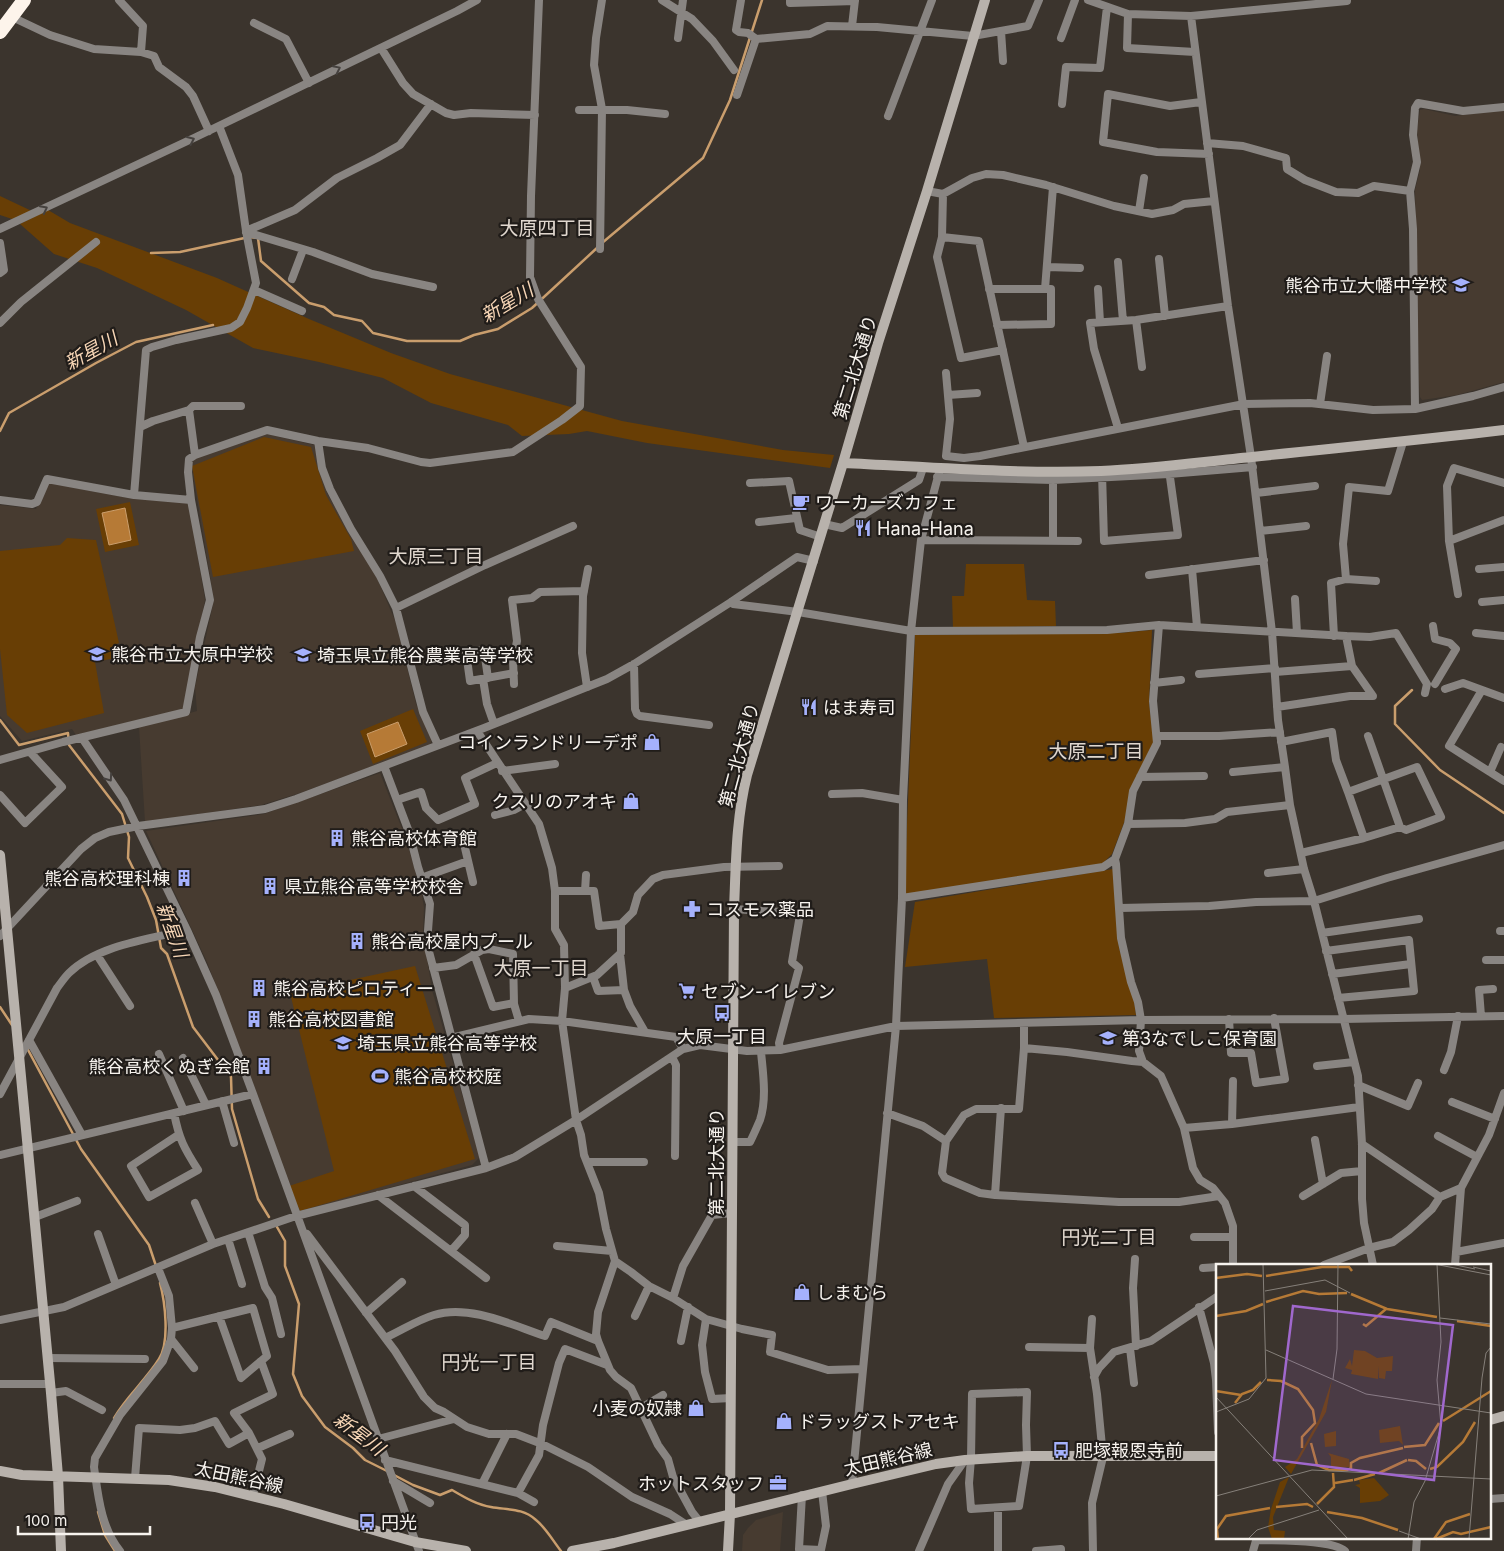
<svg xmlns="http://www.w3.org/2000/svg" width="1504" height="1551" font-family="Inter,'Noto Sans JP',sans-serif">
<rect width="100%" height="100%" fill="#3b342d"/>
<path fill="#473b30" d="M1424,109L1455,116L1504,110V382L1457,395L1422,400L1420,397L1419,380L1415,190L1420,170L1417,129L1420,110Z
M267,434L314,445L327,493L377,578L396,623L416,704L432,740L430,745L303,792L261,805L145,822L139,727L197,711L195,687L214,600L191,463L194,459Z
M48,483L134,499L189,503L205,600L183,709L76,735L72,729L22,741L0,716V505L36,509Z
M380,773L406,839L421,891L424,907L423,933L432,990L480,1157L472,1165L304,1211L297,1207L258,1096L207,962L146,831L264,814Z
M783,1512L780,1551H742L743,1535L748,1528L756,1520Z"/>
<path fill="#683e05" d="M0,196L36,213L12,219L0,215Z
M48,210L70,223L217,278L309,319L391,353L450,374L622,421L783,450L834,455L830,468L647,443L587,431L569,434L522,436L508,425L431,403L383,378L319,362L253,348L186,310L97,268L54,254L20,224Z
M264,437L311,447L326,495L351,539L354,551L213,577L192,466Z
M130,502L139,545L105,552L96,509Z
M67,538L96,540L119,643L114,645L116,658L95,662L104,713L27,733L7,715L0,649V551L60,545Z
M966,564H1024L1027,600L1055,601L1056,626L953,628L952,596H964Z
M1152,630L1149,704L1154,741L1130,792L1125,820L1112,854L1102,864L904,896L915,635L1120,633Z
M413,709L427,742L373,764L360,731Z
M1113,869L1119,948L1133,993L1136,1015L994,1018L987,959L905,967L915,902Z
M415,966L475,1159L300,1211L289,1186L334,1171L290,993Z"/>
<path fill="#b67a36" stroke="#ca9e6d" d="M125,508L131,540L109,545L102,513Z
M398,722L407,744L375,757L367,734Z"/>
<g fill="none" stroke-linecap="round" stroke-linejoin="round">
<path stroke="#ca9e6d" stroke-width="2.5" d="M602,243L703,158L730,100L762,0
M151,253L180,252L249,237L258,238L261,261L309,303L324,307L334,315L362,321L373,333L407,341H460L474,335L498,329L532,308L598,247
M0,431L9,413L96,363L136,342L213,325
M1412,690L1395,706V724L1440,770L1504,813
M0,720L19,745L68,733L69,745L122,814L129,837L128,858L147,897L156,920L161,948L167,954L193,1027L231,1077L232,1109L258,1199L269,1217
M0,1007L12,1025
M27,1048L81,1149L149,1245L156,1266
M277,1227L285,1241V1266L299,1304L293,1374L302,1396L325,1427L353,1448L365,1460L387,1471
M114,1418C126,1397 146,1380 159,1359C170,1342 165,1302 160,1283
M394,1475L413,1485L440,1495L452,1490C464,1497 477,1505 491,1507C508,1510 523,1508 536,1520C546,1528 553,1541 561,1551
M98,1512L105,1535L115,1551"/>
<path stroke="#898582" stroke-width="8" d="M119,0L143,26L141,52
M662,0L692,19L713,41L734,70
M741,0L736,30L739,32L748,33L756,39
M790,0V3L855,1
M1088,0L1128,14L1191,16L1347,1V0
M1128,14L1127,48L1195,52
M1191,16L1228,306L1251,457L1272,632L1278,720L1285,767L1290,805L1304,869L1314,901L1358,1076L1362,1144V1199L1364,1223L1373,1265
M12,17L50,35L94,49L141,52L154,56L159,67L186,87L193,96L209,131
M254,23L286,39L309,83
M852,26L855,0
M1001,31L1003,61
M678,38L683,0
M1061,38L1075,0
M381,48L403,83L413,94L446,113L454,115L471,113L535,115
M737,95L756,39L810,34L827,26L877,27L973,36L1028,26L1039,0
M1201,102L1170,106L1108,94L1103,142L1157,152L1209,154
M1062,104L1066,67L1100,68L1107,7
M579,110H627L665,114
M888,116L932,0
M1207,143L1243,146L1286,158L1287,169L1305,180L1336,192L1358,193L1374,186L1410,191
M927,191L943,194L972,178L986,174L1003,175L1046,185L1114,206L1152,214L1173,210L1184,204L1214,201
M943,194L942,237L937,257L961,358L1003,350
M1139,211L1144,178
M0,229L196,137L457,11L477,0
M246,231L295,210L337,178L377,158L400,145L431,104
M246,232L313,252L372,274L433,287
M942,237L979,241L1024,447
M0,243L4,270L0,273
M600,249L602,109L594,65L596,38L602,0
M1159,259L1165,316
M1118,262L1123,321
M1047,267L1080,268
M292,279L303,250
M989,289H1051V324L997,325
M1045,289L1053,187
M1098,289L1100,322
M254,290L302,311
M1136,320L1142,367
M0,323L21,302L96,242
M946,373L950,419L946,456L964,458L980,456L1244,404L1310,403L1373,410L1415,409L1473,396L1504,387
M948,395L977,393
M1320,404L1327,356
M1415,409L1413,229L1410,191L1417,162L1413,135L1415,108L1418,103L1463,111L1504,107
M189,410L193,406H241
M140,427L153,421L189,410L195,455
M1118,428L1094,349L1090,323L1136,320L1228,306
M318,441L322,468L330,489L351,529L380,576L396,608L423,712L438,745
M1102,473L1104,541L1178,535L1169,470
M1053,476V541
M937,477L1053,480L1169,474L1253,467
M750,483L789,481L800,530L821,537
M1256,493L1315,486
M134,495L146,350L152,347L176,340L231,328L240,322L247,308L256,283L246,231L238,175L219,126
M0,500L32,504L37,502L47,479L134,495L191,500
M759,522L796,518
M824,524L842,528L919,480L923,468
M1260,531L1306,526
M921,540L1078,541
M1449,541L1504,520
M1192,569L1197,627
M1479,569L1504,567
M1149,575L1264,560
M1346,579L1343,544L1349,487L1388,491L1403,442
M1458,594L1449,541L1447,486L1454,468L1504,483
M1295,599L1297,633
M731,602L733,604L798,612L911,631L1107,630L1159,625L1346,636L1370,637L1396,633L1427,684L1425,693
M1482,602L1504,600
M396,608L485,565L573,526
M1433,626L1435,639L1450,643L1456,649L1435,684
M1476,633L1504,636
M1334,636L1331,583L1346,579L1376,581
M634,664L635,709L637,714L640,716L709,725
M1275,672L1352,666
M1199,674L1275,668
M488,678L484,650L466,652L470,681L514,673
M483,679L487,704L494,724
M1154,683L1181,680
M514,684L513,660L517,641L512,600L532,598L540,592L584,591
M587,687L582,653L583,596L588,569
M1445,689L1463,683L1504,698
M1482,690L1449,746L1504,781
M1277,707L1350,696H1373L1352,666L1346,636
M477,731L539,824L552,868L555,891V929L564,945L565,988L562,1021L576,1120L581,1135L584,1155L599,1193L606,1229L615,1261L631,1272L649,1286L673,1298L706,1319L742,1329L772,1335L770,1352L828,1370L863,1369
M1157,736H1219L1280,732
M1368,736L1400,827
M82,738L124,800L187,930L216,995L253,1094L419,1551
M1281,742L1332,732L1336,760L1348,792L1417,767L1441,817L1406,830L1400,827L1364,838L1301,853
M0,760L63,742L186,712L200,637L210,600L191,500L188,472L189,459L195,455L267,430L318,441L368,448L421,462L430,463L513,452L562,420L580,406L581,367L538,299L530,277L531,196L539,0
M384,766L409,832L418,867L430,904L427,944L486,1168
M502,771L555,764
M1233,772L1285,767
M1490,772L1501,747
M1140,777L1204,776
M1348,792L1364,838
M832,794L862,793L903,800
M0,795L25,823L62,787L30,752
M397,800L421,792L426,808L438,820L475,804L465,778L497,763
M495,815L514,810L525,804
M1128,824L1133,791L1157,743L1153,701L1159,625
M465,848L473,882
M1115,859L1116,864L1121,938L1131,982L1138,1002L1141,1020L1139,1051L1143,1062L1161,1076L1184,1128L1193,1168L1200,1180L1213,1188L1225,1203L1233,1226V1265
M1268,873L1304,869
M421,878L468,861
M555,891H594L599,926L621,924
M585,891L586,875
M902,898L1103,867L1115,859L1128,824L1185,823L1215,819L1227,812L1290,805
M1120,908L1209,906L1256,902L1314,901L1387,878L1504,845
M734,909L780,912L800,915L792,962L799,968L779,1043L780,1050
M1500,931H1504
M1322,933L1419,919
M0,936L81,849L95,838L109,832L138,826L265,809L296,799L484,728L607,679L634,664L731,602L797,557L814,561
M1326,951L1409,940L1414,991L1338,998
M474,954L493,1007L514,1003
M620,954L624,990L630,1006L645,1032
M97,955L130,1006
M1486,960H1504
M433,968L456,965L482,950L489,949L513,954L514,1004L519,1021
M1332,974L1411,964
M593,977L598,991L624,990
M565,988L597,975L621,953V924L633,912L638,895L653,879L663,875L724,867L779,866
M1481,1016L1479,990L1493,989
M1229,1019L1231,1053H1251L1256,1083L1285,1079L1274,1018
M451,1038L529,1019L562,1021L676,1037L683,1049
M29,1040L82,1135
M1024,1048L1067,1052L1132,1061L1143,1062
M159,1054L184,1111
M672,1057L676,1065L675,1156
M183,1058L206,1105
M1317,1066L1354,1062
M1444,1070L1451,1052L1458,1016
M1358,1085L1408,1106L1418,1083
M0,1094L57,988C61,983 64,978 69,973C98,945 150,939 187,930
M222,1101L234,1143
M1452,1102L1495,1119
M174,1113C179,1139 184,1148 198,1170L149,1197L131,1166L178,1135
M887,1113L923,1126L946,1141L942,1173L945,1178L980,1193L995,1195L1119,1202H1179L1219,1196
M1232,1124L1233,1081
M1184,1128L1232,1124L1359,1107
M1438,1136L1477,1157
M1315,1140L1323,1184
M946,1141L964,1115L976,1109H1019L1024,1048V1023
M732,1142H750C754,1134 757,1127 760,1120C767,1099 763,1073 761,1052
M1362,1144L1440,1197
M0,1155L253,1094
M587,1162H644
M414,1186L465,1225V1235L451,1251
M378,1195L486,1278
M995,1195L1001,1108
M1303,1196L1341,1173L1362,1171
M195,1203L213,1244
M35,1217L77,1201
M248,1232L265,1287L272,1298L281,1334
M98,1234L116,1285
M307,1234L395,1351L424,1397L435,1408L444,1412L467,1427L489,1434H516L542,1444L588,1467L632,1497L670,1514L687,1525
M1194,1237H1233
M228,1239L242,1284
M557,1246L612,1251
M1456,1252L1504,1243
M1135,1259L1133,1288L1136,1346
M615,1261L598,1312L596,1334L598,1341L610,1370L616,1377L631,1388L658,1445L668,1459L673,1477L692,1512L700,1522
M1324,1265L1369,1248L1393,1242L1409,1230L1432,1209L1440,1197L1461,1188
M1455,1265L1461,1188L1489,1135L1504,1093
M1203,1268L1218,1267
M673,1298L683,1266L712,1215L732,1213
M1199,1307L1214,1363L1216,1380L1218,1432
M366,1313L402,1282
M635,1316L649,1286
M706,1319L702,1345L705,1372L712,1399L731,1398
M1092,1319L1090,1348L1097,1394L1103,1457L1092,1503L1093,1551
M0,1320L64,1307L213,1244L296,1216L486,1168L515,1157L576,1120L683,1049L700,1045L747,1051L780,1050L896,1026L1141,1020L1343,1019L1504,1016
M172,1328L253,1308L267,1356L241,1378L219,1316
M385,1338C401,1331 417,1320 434,1315C469,1304 512,1325 545,1336L551,1322L598,1341
M171,1339L194,1368
M681,1341L688,1307
M1029,1347L1090,1348
M1130,1348L1134,1383
M48,1358L145,1359
M1094,1377L1099,1368L1114,1352L1151,1341L1218,1296
M0,1384H50
M1027,1392L1026,1425L1027,1456L1019,1506L971,1509L969,1483L971,1459L972,1394Z
M51,1393L66,1391L102,1410
M641,1408L663,1395
M378,1439L454,1419
M258,1448L290,1434
M385,1460L518,1493L534,1502
M135,1478L139,1428L180,1430L195,1428L215,1421L229,1444L249,1433
M393,1481L430,1503
M482,1484L507,1434
M852,1484L896,1026L902,898L903,800L911,631L921,540L940,469
M518,1493L539,1455L543,1425L559,1363L565,1349L607,1365
M253,1495L262,1459L249,1433L234,1413L273,1394L261,1361
M802,1495L799,1549L821,1550L826,1526L822,1491
M1490,1499L1504,1498
M998,1508V1551
M1257,1540C1277,1541 1331,1539 1345,1551
M120,1551C101,1528 98,1495 94,1467L95,1458L120,1415L163,1361L171,1339L172,1328L169,1296L158,1268
M919,1551L948,1484L965,1460
M1036,1551L1061,1549V1551
M1253,1551L1257,1537
M1416,1551L1417,1537"/>
<path stroke="#b8b2ac" stroke-width="10" d="M843,463C929,467 1015,474 1101,471C1151,469 1201,462 1252,457C1336,448 1420,440 1504,430
M0,855L51,1393L58,1476L61,1551
M1490,1420L1504,1416
M0,1471L22,1475L169,1480L215,1487L284,1504L415,1542L466,1551
M572,1551L614,1543L852,1484L936,1464L965,1460L1027,1456H1218
M728,1551L730,1514L734,909C736,863 736,819 747,775L843,463L878,343L927,191L985,0"/>
<path stroke="#fdf4eb" stroke-width="14" d="M0,32L24,0"/>
</g>
<defs><path id="oneway-chevron" d="M-2-3.5L2.5 0L-2 3.5" fill="none" stroke-width="1.6" stroke-linecap="round" stroke-linejoin="round" transform="scale(1.25)"/></defs>
<g stroke="#45413e">
<use href="#oneway-chevron" transform="translate(337 69) rotate(-26)"/>
<use href="#oneway-chevron" transform="translate(191 140) rotate(-25)"/>
<use href="#oneway-chevron" transform="translate(44 209) rotate(-27)"/>
<use href="#oneway-chevron" transform="translate(109 778) rotate(55)"/>
</g>
<defs>
<g id="school-bare" transform="scale(1.35)"><path d="M0-5L7-2L0 1L-7-2ZM-4 1L0 2.5L4 1V4Q0 6-4 4Z" fill="#a5b1fc" stroke="#201c19" stroke-width="2.5" paint-order="stroke"/></g>
<g id="cafe-bare" transform="scale(1.35)"><path d="M-5.5-4.5H6V0H3Q3 3.5 0 3.5H-2.5Q-5.5 3.5-5.5 0ZM3-3.2v2h1.7v-2ZM-6 4.5H4V6H-6Z" fill="#a5b1fc" stroke="#201c19" stroke-width="2.5" paint-order="stroke"/></g>
<g id="restaurant-bare" transform="scale(1.35)"><path d="M-5-6h1v4h1v-4h1v4h1v-4h1v5L-1.5 .5V6h-2V.5L-5-1ZM5-6V6H3V1.5H1.5Q1.5-4 5-6Z" fill="#a5b1fc" stroke="#201c19" stroke-width="2.5" paint-order="stroke"/></g>
<g id="shop-bare" transform="scale(1.35)"><path d="M-5-2.5h2.3a2.7 3.5 0 0 1 5.4 0H5L5.5 6h-11ZM-1.5-2.5h3a1.5 2.3 0 0 0-3 0Z" fill="#a5b1fc" stroke="#201c19" stroke-width="2.5" paint-order="stroke"/></g>
<g id="building-bare" transform="scale(1.35)"><path d="M-4-6H4V6H1V3H-1V6H-4ZM-2.5-4.3h1.7v1.8h-1.7ZM.8-4.3h1.7v1.8H.8ZM-2.5-1h1.7V.8h-1.7ZM.8-1h1.7V.8H.8Z" fill="#a5b1fc" stroke="#201c19" stroke-width="2.5" paint-order="stroke"/></g>
<g id="pharmacy-bare" transform="scale(1.35)"><path d="M-2-6h4v4h4v4h-4v4h-4v-4h-4v-4h4Z" fill="#a5b1fc" stroke="#201c19" stroke-width="2.5" paint-order="stroke"/></g>
<g id="supermarket-bare" transform="scale(1.35)"><path d="M-6-5.5h2.5l.6 2H6L4.5 2H-2.5L-4.4-4H-6ZM-1.5 3.2a1.3 1.3 0 1 0 .1 0ZM3 3.2a1.3 1.3 0 1 0 .1 0Z" fill="#a5b1fc" stroke="#201c19" stroke-width="2.5" paint-order="stroke"/></g>
<g id="bus-bare" transform="scale(1.35)"><path d="M-5-6H5V4H4V6H2V4H-2V6H-4V4H-5ZM-3.5-4V0h7V-4ZM-3.5 1.2v1.5H-2V1.2ZM2 1.2v1.5H3.5V1.2Z" fill="#a5b1fc" stroke="#201c19" stroke-width="2.5" paint-order="stroke"/></g>
<g id="stadium-bare" transform="scale(1.35)"><path d="M0-5a6.5 5 0 1 0 0 10a6.5 5 0 1 0 0-10ZM-3.5-1.8h7v3.6h-7Z" fill="#a5b1fc" stroke="#201c19" stroke-width="2.5" paint-order="stroke"/></g>
<g id="office-bare" transform="scale(1.35)"><path d="M-6-3h4V-5.5h4V-3h4V5H-6ZM-1-4.5V-3h2v-1.5ZM-6 0V1H6V0Z" fill="#a5b1fc" stroke="#201c19" stroke-width="2.5" paint-order="stroke"/></g>
</defs>
<g fill-rule="evenodd">
<use href="#school-bare" x="1461" y="285"/>
<use href="#cafe-bare" x="801" y="502"/>
<use href="#restaurant-bare" x="863" y="528"/>
<use href="#school-bare" x="97" y="654"/>
<use href="#school-bare" x="303" y="655"/>
<use href="#restaurant-bare" x="809" y="707"/>
<use href="#shop-bare" x="652" y="742"/>
<use href="#shop-bare" x="631" y="801"/>
<use href="#building-bare" x="337" y="838"/>
<use href="#building-bare" x="184" y="878"/>
<use href="#building-bare" x="270" y="886"/>
<use href="#pharmacy-bare" x="692" y="909"/>
<use href="#building-bare" x="357" y="941"/>
<use href="#building-bare" x="259" y="988"/>
<use href="#supermarket-bare" x="687" y="991"/>
<use href="#bus-bare" x="722" y="1013"/>
<use href="#building-bare" x="254" y="1019"/>
<use href="#school-bare" x="1108" y="1038"/>
<use href="#school-bare" x="343" y="1043"/>
<use href="#building-bare" x="264" y="1066"/>
<use href="#stadium-bare" x="380" y="1076"/>
<use href="#shop-bare" x="802" y="1292"/>
<use href="#shop-bare" x="696" y="1408"/>
<use href="#shop-bare" x="784" y="1421"/>
<use href="#bus-bare" x="1061" y="1450"/>
<use href="#office-bare" x="778" y="1483"/>
<use href="#bus-bare" x="367" y="1522"/>
</g>
<g text-anchor="middle" dominant-baseline="central" stroke-width="4.5" stroke-linejoin="round" paint-order="stroke">
<g font-size="18" fill="#f7f3ee" stroke="#201c19" text-anchor="start">
<text x="1447" y="285" text-anchor="end">熊谷市立大幡中学校</text>
<text x="815" y="502">ワーカーズカフェ</text>
<text x="877" y="528">Hana-Hana</text>
<text x="111" y="654">熊谷市立大原中学校</text>
<text x="317" y="655">埼玉県立熊谷農業高等学校</text>
<text x="823" y="707">はま寿司</text>
<text x="638" y="742" text-anchor="end">コインランドリーデポ</text>
<text x="617" y="801" text-anchor="end">クスリのアオキ</text>
<text x="351" y="838">熊谷高校体育館</text>
<text x="170" y="878" text-anchor="end">熊谷高校理科棟</text>
<text x="284" y="886">県立熊谷高等学校校舎</text>
<text x="706" y="909">コスモス薬品</text>
<text x="371" y="941">熊谷高校屋内プール</text>
<text x="273" y="988">熊谷高校ピロティー</text>
<text x="701" y="991">セブン-イレブン</text>
<text x="268" y="1019">熊谷高校図書館</text>
<text x="722" y="1036" text-anchor="middle">大原一丁目</text>
<text x="1122" y="1038">第3なでしこ保育園</text>
<text x="357" y="1043">埼玉県立熊谷高等学校</text>
<text x="250" y="1066" text-anchor="end">熊谷高校くぬぎ会館</text>
<text x="394" y="1076">熊谷高校校庭</text>
<text x="816" y="1292">しまむら</text>
<text x="682" y="1408" text-anchor="end">小麦の奴隷</text>
<text x="798" y="1421">ドラッグストアセキ</text>
<text x="1075" y="1450">肥塚報恩寺前</text>
<text x="764" y="1483" text-anchor="end">ホットスタッフ</text>
<text x="381" y="1522">円光</text>
</g>
<g font-size="18" fill="#f7f3ee" stroke="#201c19">
<text transform="translate(855 367) rotate(-73)">第二北大通り</text>
<text transform="translate(739 755) rotate(-75)">第二北大通り</text>
<text transform="translate(716 1162) rotate(-90)">第二北大通り</text>
<text transform="translate(888 1459) rotate(-13)">太田熊谷線</text>
<text transform="translate(239 1477) rotate(12)">太田熊谷線</text>
</g>
<g font-size="19" fill="#e0d7ce" stroke="#201c19">
<text x="547" y="228">大原四丁目</text>
<text x="436" y="556">大原三丁目</text>
<text x="1096" y="751">大原二丁目</text>
<text x="541" y="968">大原一丁目</text>
<text x="1109" y="1237">円光二丁目</text>
<text x="489" y="1362">円光一丁目</text>
</g>
<g font-size="19" font-style="italic" fill="#f7d6b6" stroke="#201c19">
<text transform="translate(507 303) rotate(-31)">新星川</text>
<text transform="translate(91 351) rotate(-29)">新星川</text>
<text transform="translate(172 930) rotate(70)">新星川</text>
<text transform="translate(359 1434) rotate(37)">新星川</text>
</g>
</g>
<g transform="translate(1216 1264)">
<rect width="275" height="275" fill="#3b342d"/>
<path d="M138,86L149,87L161,94L177,92L176,107H170L169,115L163,114L162,102V115L135,110L136,106L129,104L134,95L136,102ZM116,116L110,148L75,210L69,203L81,195L103,155ZM184,162L187,181L183,177L164,179L163,166ZM120,167V182L109,183L108,170ZM112,189L133,195L134,203L115,204V193ZM73,213L57,253L58,266L69,267L68,275H56L52,263L55,245L64,218ZM158,214L173,231L164,237L144,239V224L139,221L144,220L143,216Z" fill="#683e05"/>
<path fill="none" stroke="#b67a36" stroke-width="2.5" d="M50,12L106,3H133L136,7M0,14L31,10L46,12M135,30L171,45L221,53M50,38L87,27L103,30L131,29M0,52L30,47L47,40M241,57L275,62M147,60L150,62L170,45M51,116L65,117L82,125L97,146L99,159L86,173V184M0,127L25,131M19,139L26,130L37,126L45,118M227,157L275,127M95,179L101,201L113,206H131L135,204V199L144,194L187,184M188,183L209,181L223,159M192,196L200,197L210,205M214,205L221,203L247,178L259,158M163,209L191,196M138,216L159,210M119,219L137,216M101,240L118,223L117,209M60,243L91,240L97,243M111,248L146,254L182,266M2,275L1,265L10,252L54,244M218,275L230,258L254,250M220,275L237,268L245,270L275,263"/>
<path fill="none" stroke="#86807a" stroke-width="1" d="M218,0L275,11M235,0L259,5M257,3L275,7M49,27L109,16L134,29M224,54L275,60M50,86L150,130L275,149M117,115L121,85L122,0M0,133L132,275M0,148L33,135L50,114L47,0M0,232L96,206L275,215M183,267L205,275M32,275L41,266L103,246M192,275L198,238L209,217L225,162L221,116L225,78L221,0M253,275L266,114L270,89L275,83"/>
<path fill="#a068cd" fill-opacity="0.15" stroke="#a068cd" stroke-width="2.5" d="M77,42L237,61L218,216L58,196Z"/>
<rect width="275" height="275" fill="none" stroke="#f7f3ee" stroke-width="2.5"/>
</g>
<path d="M18 1526v8h132v-8" fill="none" stroke="#f7f3ee" stroke-width="2.5"/>
<text x="25" y="1526" font-size="15" fill="#f7f3ee" stroke="#201c19" stroke-width="4" paint-order="stroke">100 m</text>
</svg>
